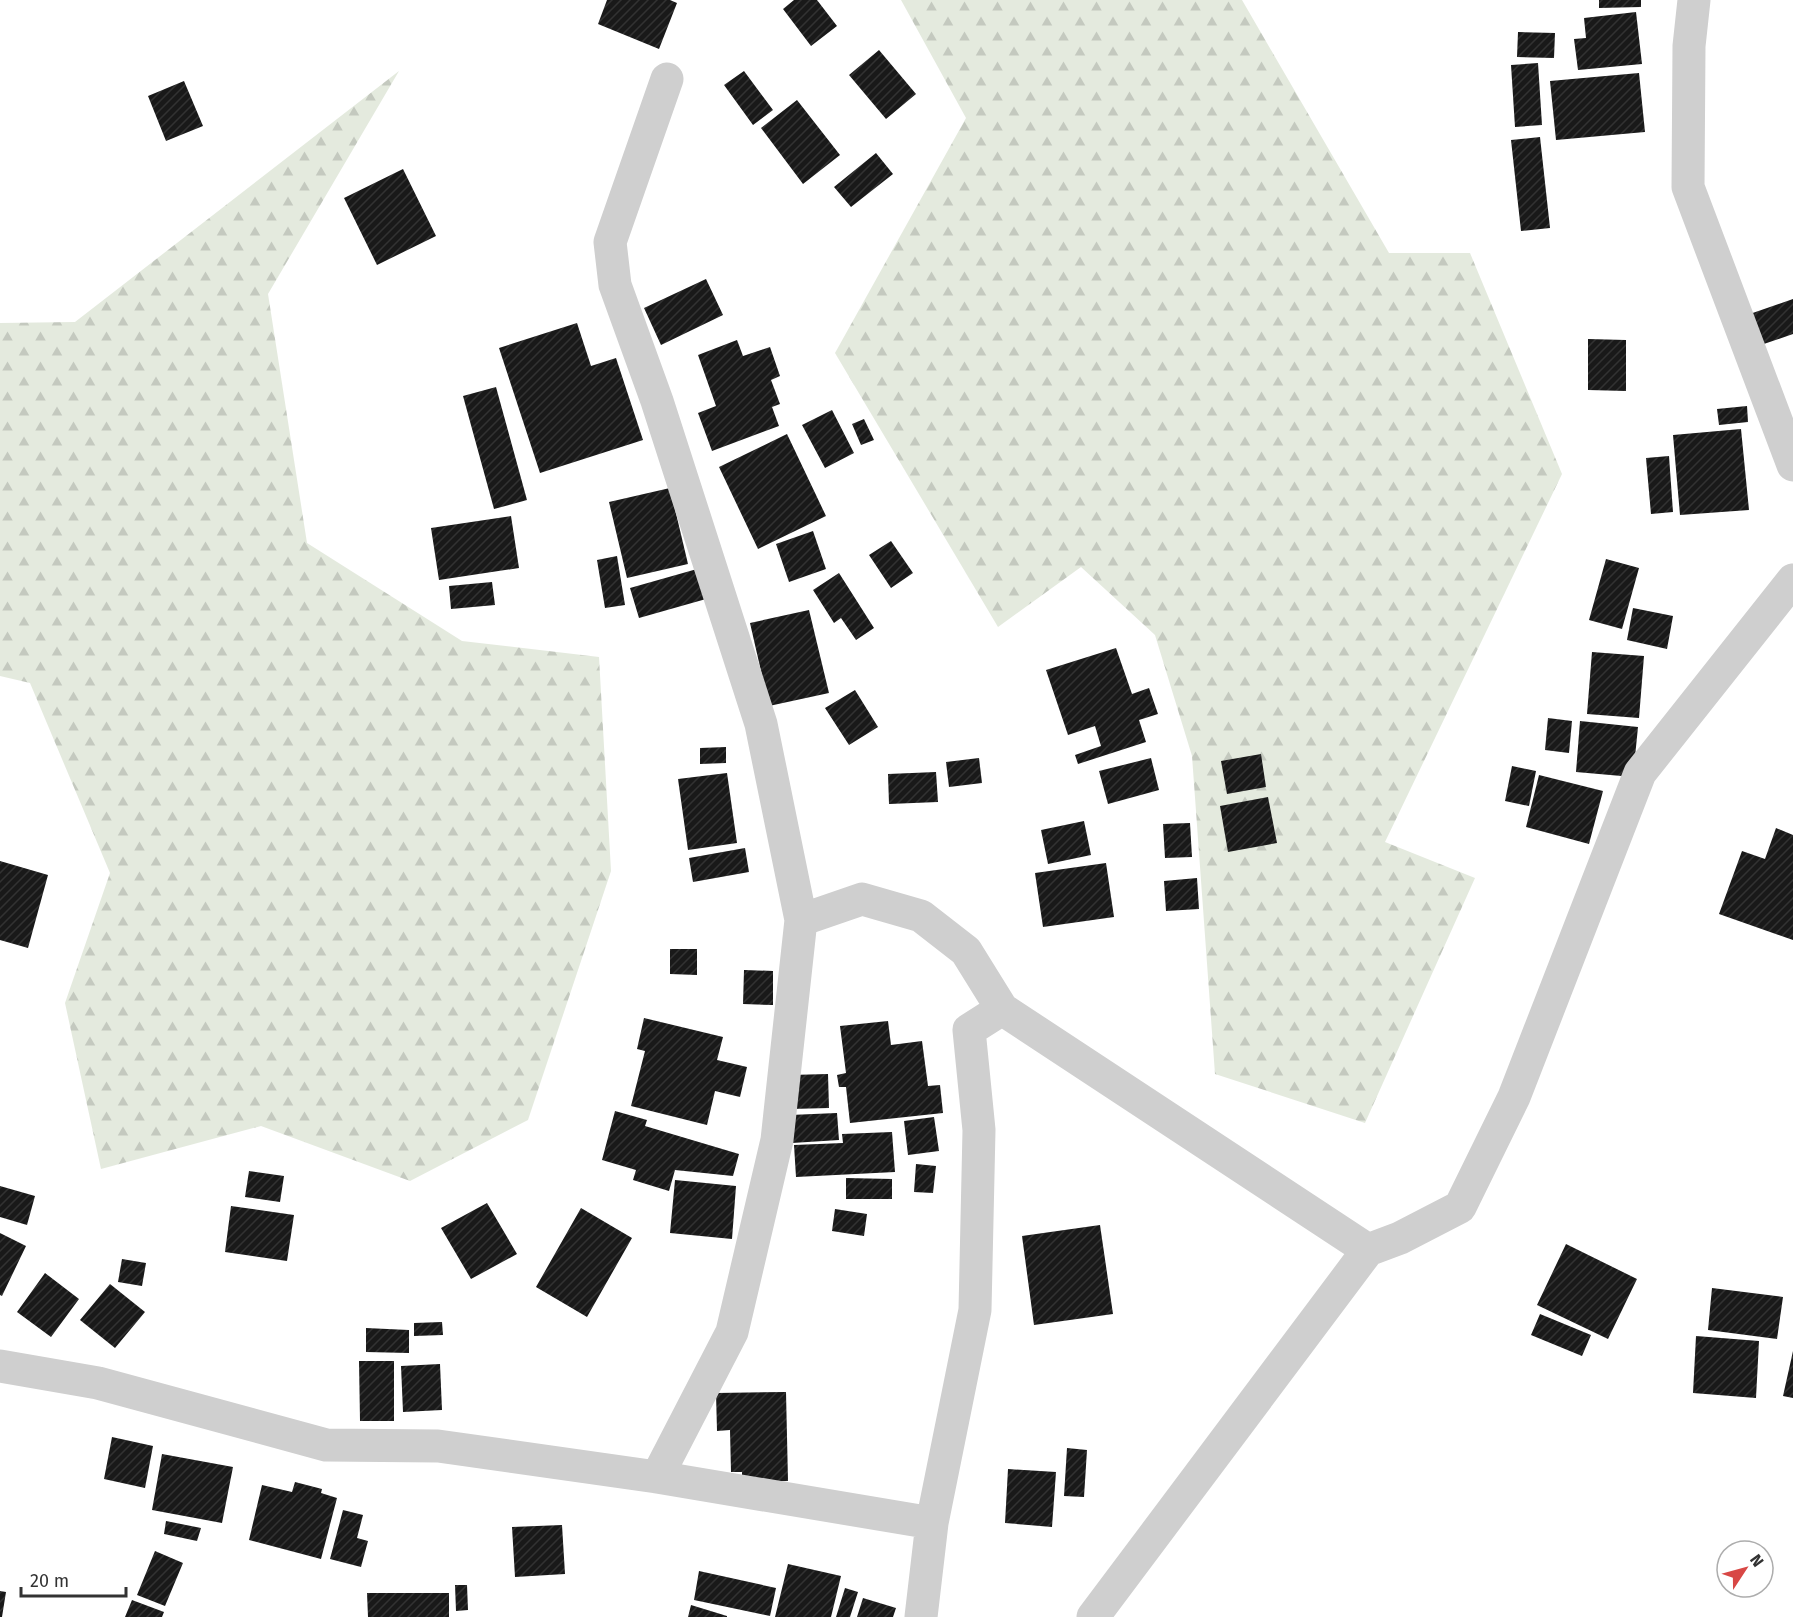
<svg xmlns="http://www.w3.org/2000/svg" width="1793" height="1617" font-family="'Fira Sans',sans-serif">
<defs>
<pattern id="forest-firs" width="22" height="20" patternUnits="userSpaceOnUse" patternTransform="scale(1.5)"><rect width="22" height="20" fill="#e4eade"/><path d="M5 1l3.5 6h-7zM16 11l3.5 6h-7z" fill="#c4c9bf"/></pattern>
<pattern id="building-hatch" width="6" height="6" patternUnits="userSpaceOnUse" patternTransform="scale(1.5)"><rect width="6" height="6" fill="#191919"/><path d="M-1 1l2-2M0 6l6-6M5 7l2-2" fill="none" stroke="#323232"/></pattern>
</defs>
<rect width="100%" height="100%" fill="#fff"/>
<path fill="url(#forest-firs)" d="M901,0H1242L1389,253H1470L1562,474L1385,842L1475,878L1365,1123L1215,1074L1192,756L1155,635L1081,567L998,627L835,353L966,118Z
M399,71L268,294L307,543L462,641L599,657L611,871L528,1120L410,1181L261,1126L101,1169L65,1003L110,873L30,683L0,676V323L75,322Z"/>
<path fill="url(#building-hatch)" d="M607,0H670L677,3L659,49L598,24Z
M794,0H817L837,26L811,46L783,9Z
M1599,0H1641V7L1599,8Z
M1636,12L1642,64L1578,70L1574,39L1586,38L1584,18Z
M1518,32L1555,33L1554,58L1517,57Z
M879,50L916,94L886,119L849,75Z
M1538,63L1542,125L1515,127L1511,65Z
M744,71L773,110L753,125L724,85Z
M1639,73L1645,132L1556,140L1550,81Z
M184,81L203,126L166,141L148,96Z
M797,100L840,155L803,184L761,128Z
M1540,137L1550,228L1521,231L1511,140Z
M876,153L893,174L851,207L834,187Z
M403,169L436,236L377,265L344,198Z
M706,279L723,315L661,345L644,308Z
M1793,299V334L1755,347L1744,316Z
M577,323L591,366L616,358L643,440L540,473L499,348Z
M1588,339L1626,340V391L1588,390Z
M737,340L743,356L770,347L780,376L771,380L780,404L772,407L779,426L712,451L698,413L716,406L698,355Z
M496,387L527,500L494,509L463,396Z
M1747,406L1748,422L1719,425L1717,409Z
M832,410L854,453L825,468L802,425Z
M864,419L874,440L861,445L852,424Z
M1741,429L1749,510L1680,515L1673,435Z
M787,434L826,516L758,549L719,467Z
M1669,456L1673,512L1651,514L1646,458Z
M670,488L688,564L627,578L609,502Z
M511,516L519,568L439,580L431,528Z
M813,531L826,569L789,582L776,544Z
M891,541L913,573L891,588L869,555Z
M617,556L625,605L605,608L597,560Z
M1606,559L1639,568L1622,629L1589,620Z
M697,569L706,599L639,618L630,588Z
M839,573L874,628L856,640L841,618L834,623L813,590Z
M492,582L495,605L451,609L449,586Z
M1633,608L1673,616L1667,649L1627,640Z
M809,610L829,693L769,706L750,623Z
M1116,648L1132,694L1149,688L1158,714L1139,720L1146,742L1078,764L1075,755L1101,746L1095,726L1068,735L1046,670Z
M1592,652L1644,656L1639,718L1587,714Z
M855,690L878,727L849,745L825,708Z
M1548,718L1572,721L1569,753L1545,750Z
M1580,721L1638,727L1633,777L1576,772Z
M726,747V763L700,764V748Z
M1261,754L1266,787L1227,794L1221,761Z
M979,758L982,783L949,787L946,762Z
M1151,758L1159,790L1108,804L1099,771Z
M1512,766L1536,771L1529,806L1505,801Z
M936,772L938,802L889,804L888,774Z
M727,773L737,843L688,850L678,779Z
M1539,775L1603,791L1589,844L1526,827Z
M1268,797L1277,843L1228,852L1220,806Z
M1084,821L1091,855L1048,864L1041,830Z
M1190,823L1192,857L1165,858L1163,824Z
M1776,828L1793,835V940L1719,914L1742,851L1765,859Z
M745,848L749,872L693,882L689,858Z
M0,861L48,875L28,948L0,940Z
M1106,863L1114,917L1043,927L1035,873Z
M1197,878L1199,909L1166,911L1164,881Z
M670,949H697V975L670,974Z
M744,970L773,971V1005L743,1004Z
M644,1018L723,1037L717,1060L747,1067L740,1097L715,1091L707,1125L631,1106L645,1051L637,1049Z
M888,1021L891,1045L922,1041L928,1086L940,1085L943,1113L850,1123L846,1087H839L837,1075L846,1073L840,1026Z
M828,1074L829,1108L791,1109L790,1075Z
M615,1111L647,1120L645,1126L739,1154L733,1176L675,1170L669,1191L633,1180L636,1170L602,1160Z
M837,1113L839,1140L792,1143L790,1115Z
M934,1117L939,1151L908,1155L904,1121Z
M892,1132L895,1172L796,1177L794,1145L843,1143L842,1134Z
M916,1164L936,1166L933,1193L914,1192Z
M249,1171L284,1176L280,1202L245,1197Z
M846,1178L892,1179V1199H846Z
M675,1180L736,1186L732,1239L670,1233Z
M0,1186L35,1196L27,1225L0,1217Z
M487,1203L517,1254L471,1279L441,1228Z
M231,1206L294,1215L287,1261L225,1252Z
M581,1208L632,1238L587,1317L536,1287Z
M835,1209L867,1214L864,1236L832,1231Z
M1100,1225L1113,1314L1034,1325L1022,1236Z
M0,1233L26,1246L2,1296L0,1295Z
M1566,1244L1637,1279L1608,1339L1537,1305Z
M122,1259L146,1263L142,1286L118,1282Z
M45,1273L79,1299L51,1337L17,1312Z
M110,1284L145,1312L115,1348L80,1320Z
M1712,1288L1783,1297L1777,1339L1708,1330Z
M1540,1314L1591,1335L1582,1356L1531,1335Z
M442,1322L443,1335L414,1336V1323Z
M366,1328L409,1330V1353L366,1352Z
M1696,1336L1759,1341L1756,1398L1693,1393Z
M1793,1351V1398L1783,1396Z
M359,1361H394V1421H360Z
M440,1364L442,1410L403,1412L401,1366Z
M786,1392L788,1481L742,1482V1472H731L730,1430L717,1431L716,1393Z
M112,1437L153,1446L145,1488L104,1479Z
M1067,1448L1087,1450L1084,1497L1064,1496Z
M162,1454L233,1467L222,1523L152,1510Z
M1008,1469L1056,1472L1052,1527L1005,1523Z
M295,1482L322,1489L321,1493L337,1498L321,1559L249,1540L262,1485L292,1492Z
M343,1510L363,1515L357,1538L368,1541L361,1567L330,1559Z
M166,1521L201,1528L197,1541L164,1534Z
M562,1525L565,1574L515,1577L512,1527Z
M155,1551L183,1563L165,1606L137,1595Z
M788,1564L841,1576L831,1617H775Z
M699,1571L776,1588L770,1616L694,1600Z
M455,1585H467L468,1610L456,1611Z
M845,1588L858,1592L850,1617H836Z
M0,1591L6,1592L2,1617H0Z
M367,1593H449V1617H368Z
M863,1598L896,1608L893,1617H857Z
M132,1600L164,1612L162,1617H125Z
M691,1605L727,1616V1617H688Z"/>
<g fill="none" stroke-linecap="round" stroke-linejoin="round">
<path stroke="#cfcfcf" stroke-width="33" d="M1694,0L1689,46L1688,187L1793,465
M801,920L862,899L921,916L966,951L1002,1009
M0,1366L98,1383L326,1445L438,1446L657,1477L932,1523
M657,1477L732,1332L777,1140L801,920L761,724L657,401L615,285L610,242L667,79
M921,1617L932,1523L975,1310L979,1130L969,1030L1002,1009L1368,1250L1400,1238L1460,1207L1514,1097L1640,773L1793,580
M1093,1617L1368,1250"/>
</g>
<g transform="translate(1745 1569) rotate(54)"><circle r="28" fill="#ffffff" stroke="#adadad" stroke-width="1.5"/>
<path d="M0-4.5L10 22L0 15L-10 22Z" fill="#d84745"/>
<text y="-9" font-size="16" font-weight="bold" text-anchor="middle" fill="#323232">N</text>
</g>
<path d="M21 1587v9h105v-9" fill="none" stroke="#323232" stroke-width="3"/>
<text x="30" y="1587" font-size="18" fill="#323232" stroke="#ffffff" stroke-width="4.5" paint-order="stroke">20 m</text>
</svg>
